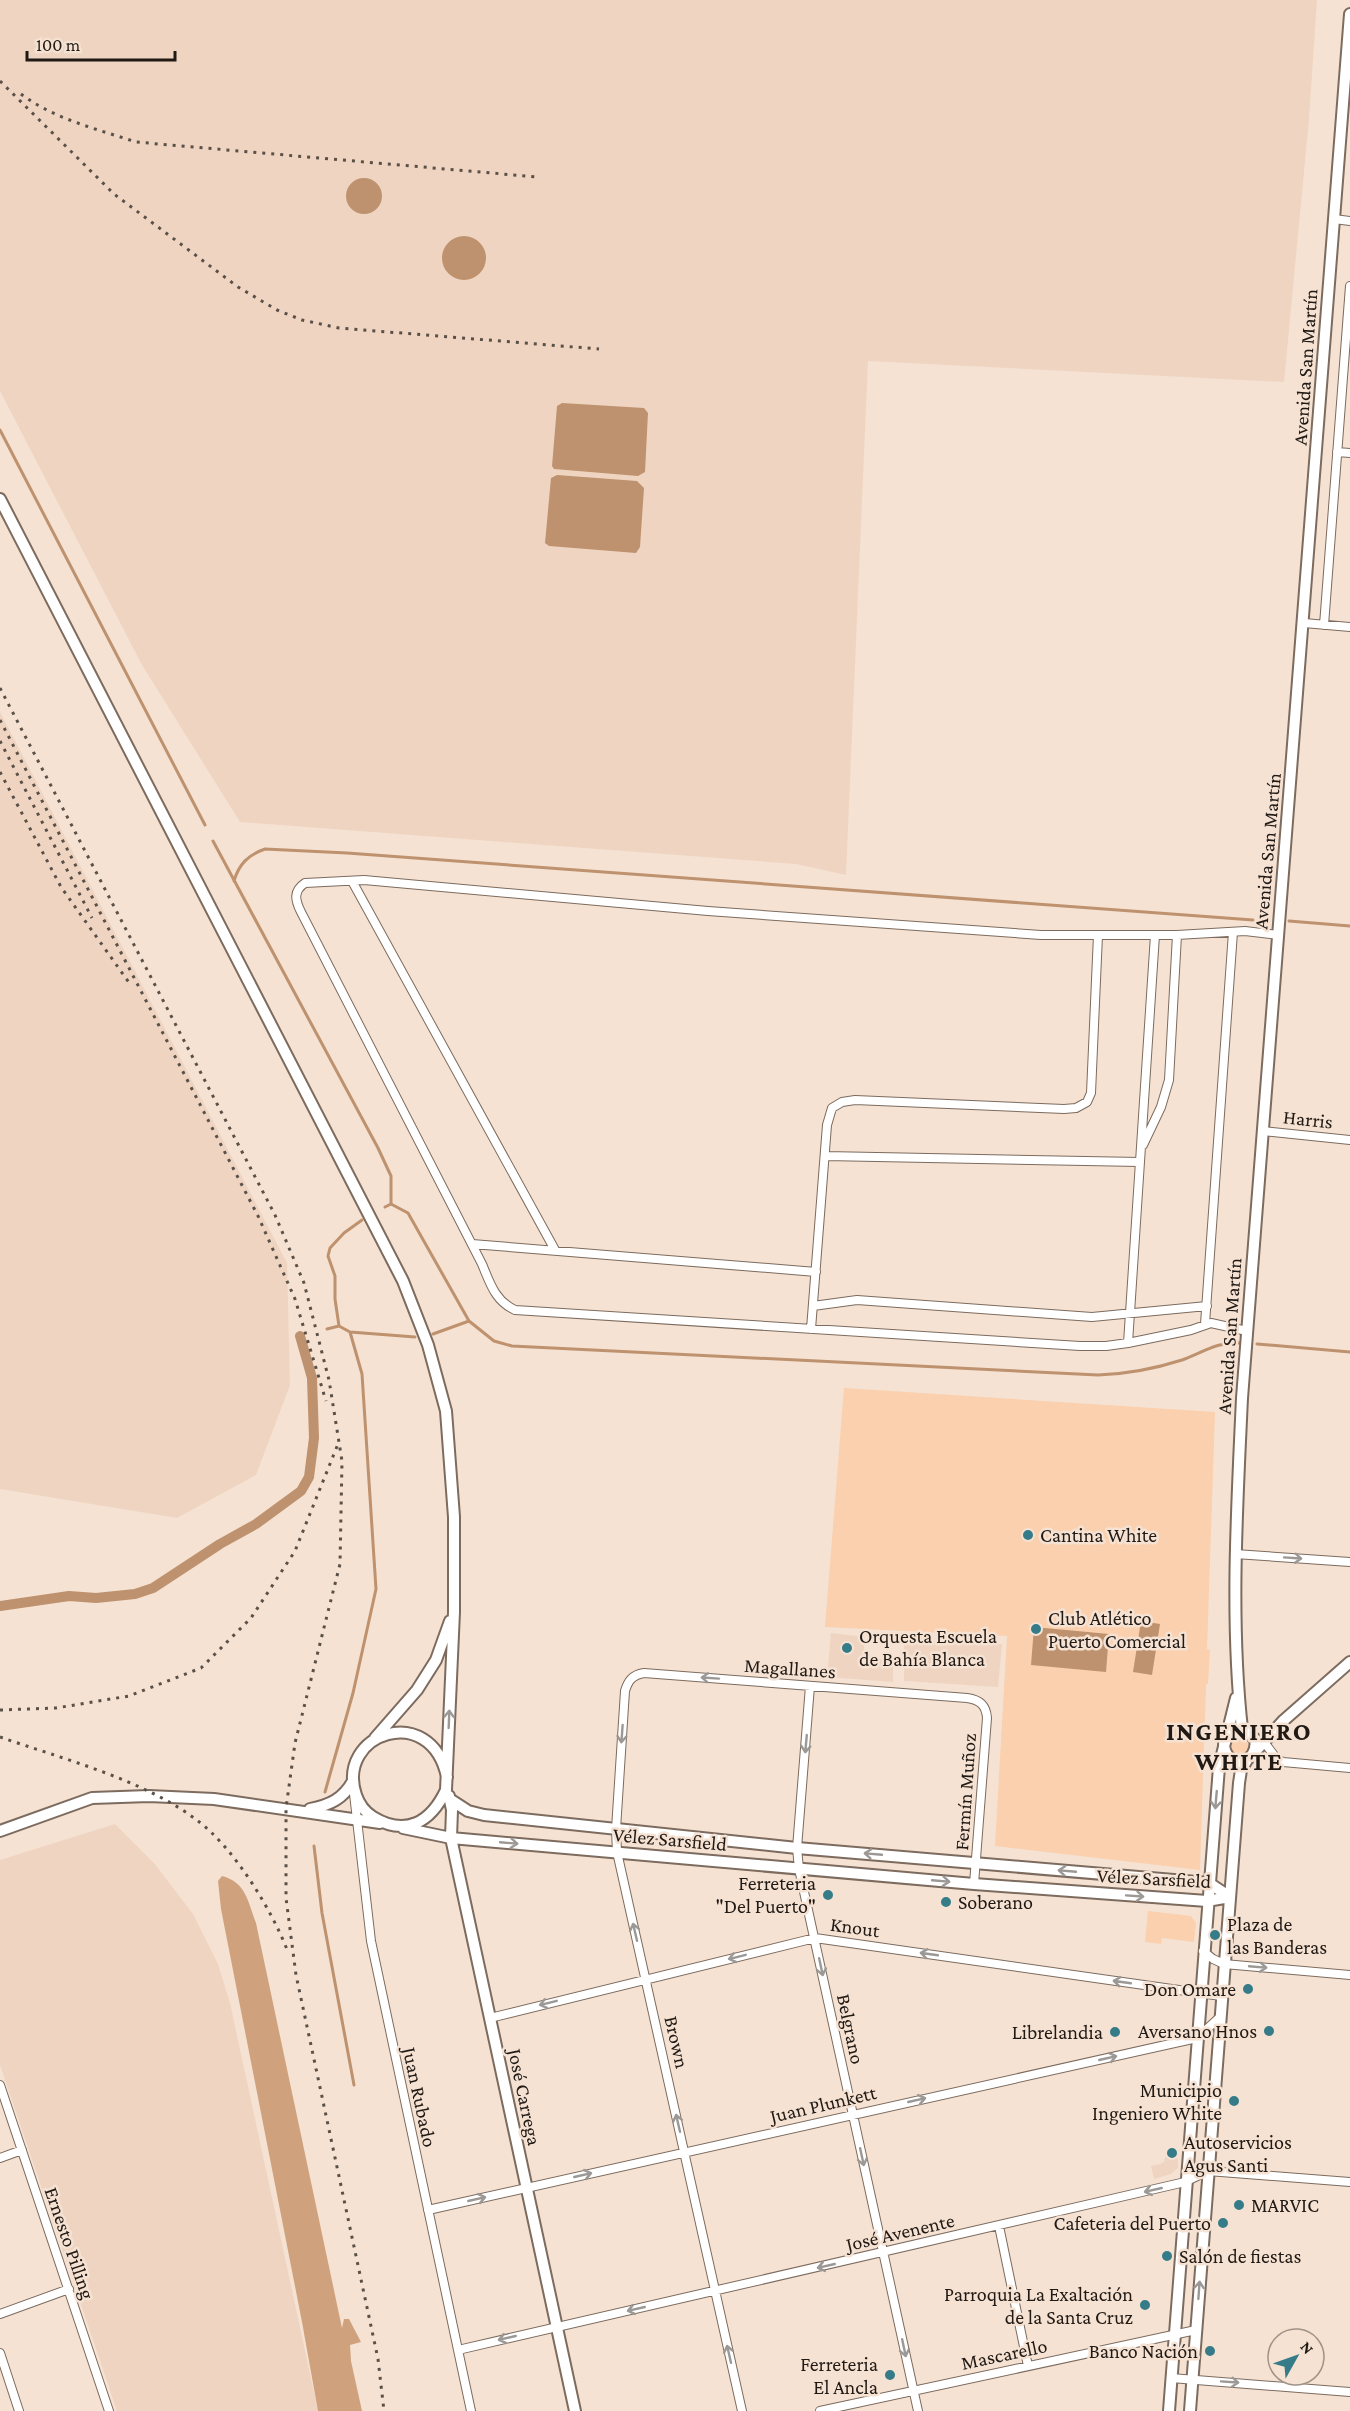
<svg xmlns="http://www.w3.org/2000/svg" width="1350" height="2411" font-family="'Crimson Pro',serif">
<rect width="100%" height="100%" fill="#f5e2d3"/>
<path fill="#efd5c1" d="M0,0H1317L1309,119L1284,382L868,361L846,875L796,864L240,822L142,665L0,391Z
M0,712L287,1263L290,1385L256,1475L177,1518L0,1489Z
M831,1633L865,1637L863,1659L893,1660V1682L827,1677Z
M904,1639L1002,1644L998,1687L904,1681Z
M115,1824L154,1863L193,1914L218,1964L230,2003L318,2411H117L0,2065V1860Z
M1165,2157L1178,2159V2168L1171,2174L1154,2179L1151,2166L1161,2164L1162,2162L1164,2163Z"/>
<path fill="#fad0ae" d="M844,1388L1215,1412L1207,1649L1210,1650L1208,1684H1206L1200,1870L995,1846L1007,1636L825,1627Z
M1229 1745a11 11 0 1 1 22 0a11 11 0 1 1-22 0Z
M1148,1911L1191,1916L1196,1923L1194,1942L1162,1938L1161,1944L1145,1942Z"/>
<path fill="#cfa27d" d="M222,1876C246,1882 248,1902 256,1923L342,2328L344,2319H349L361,2342L350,2345L351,2361L362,2411H318L302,2322L221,1909L218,1881Z"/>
<path fill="#be926e" d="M346 196a18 18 0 1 1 36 0a18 18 0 1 1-36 0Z
M442 258a22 22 0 1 1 44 0a22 22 0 1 1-44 0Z
M562,403L644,408L648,413L645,472L638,476L554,469L552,466L557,406Z
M557,475L637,481L644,488L640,547L636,553L549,546L545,543L551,478Z
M1141,1621L1160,1624L1152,1675L1133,1672Z
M1034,1627L1109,1634L1106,1672L1031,1665Z"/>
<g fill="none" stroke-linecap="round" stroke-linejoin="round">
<path stroke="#be926e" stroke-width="3" d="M0,430L205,825
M213,841L378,1148L391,1176V1204
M234,881C239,864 248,855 265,849L347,853L1253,920
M1289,921L1350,926
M385,1207L391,1204L408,1213L469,1321L494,1341L512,1346L1098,1375C1127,1374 1154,1369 1182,1360C1201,1353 1219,1341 1240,1343
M339,1326L335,1299V1276L328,1256L330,1248L344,1233L362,1220
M327,1329L339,1326L350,1332L415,1337
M433,1334L469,1321
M1257,1344L1350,1352
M325,1792L353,1693L376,1589L362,1374L350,1332
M314,1846L322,1913L354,2085"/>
<path stroke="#be926e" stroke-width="10" d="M0,1606L69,1596L96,1598L135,1594L153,1588L220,1544L256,1524L301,1491L309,1477L314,1438L312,1378L300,1336"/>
<g stroke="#7c6b5e" stroke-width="10">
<path id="street" d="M1334,219L1350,221
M1337,452L1350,453
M1304,623L1350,627
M1324,625L1350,286
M352,881L555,1250
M1263,1131L1350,1140
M1143,1145L1161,1107L1169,1080L1177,935
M825,1156L1140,1162
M472,1244L816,1272
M813,1306L857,1300L1092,1317L1207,1306
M1205,1324L1233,932
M811,1329L827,1125L832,1108L842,1102L855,1100L1064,1109L1076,1108L1087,1102L1091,1093L1098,935
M1247,1331L1211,1323L1191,1330L1128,1343L1106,1346H1080L515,1310C495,1301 490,1283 482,1264L301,912C295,900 293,891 305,883L364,880L708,911L1041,935H1177L1245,931L1279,935
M1128,1343L1155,935
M1235,1554L1350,1562
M810,1686L797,1848L799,1869L918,2411
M1264,1742L1276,1758L1283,1762L1350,1768
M354,1794L371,1941L471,2411
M1203,1951L1213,1959L1224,1964L1350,1975
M490,2018L815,1938L1221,1996
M0,2085L109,2411
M0,2158L22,2150
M428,2210L1197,2038L1219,2018
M999,2226L1028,2366
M0,2314L69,2289
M458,2350L1185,2182L1208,2171L1350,2182
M0,2353L19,2411
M1171,2378L1350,2392
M742,2411L617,1852L616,1829L625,1691C628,1681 632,1675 644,1673L967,1698C980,1700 986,1705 987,1718L974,1884
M820,2411L1196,2330"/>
</g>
<g stroke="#7c6b5e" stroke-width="14">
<path id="secondary" d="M0,499L403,1281L428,1345L446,1411L454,1517V1612L446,1790C431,1822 406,1837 373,1817C365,1812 359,1804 356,1795C335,1733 431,1701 447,1777
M1242,1729C1230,1620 1237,1508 1242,1398L1350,14
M375,1738L417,1690L436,1660L450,1621
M1224,1744C1225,1770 1260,1765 1255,1739L1246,1731L1235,1730
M1254,1753L1283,1721L1350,1662
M449,1796L452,1810L451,1838L575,2411
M451,1800L468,1811L484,1815L797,1848L1209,1883L1230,1897
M310,1809C330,1805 343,1799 353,1781
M403,1828L451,1838L974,1884L1207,1901L1230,1897
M0,1831L92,1798L149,1796L214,1799L380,1823
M1169,2411L1219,1767L1236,1698
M1190,2411L1239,1783L1241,1770L1247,1760"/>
</g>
<use href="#street" stroke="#fff" stroke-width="8"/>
<use href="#secondary" stroke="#fff" stroke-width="10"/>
<path stroke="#5a5048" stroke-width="3" stroke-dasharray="3 6" stroke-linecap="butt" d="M0,81L114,194L238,287L277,310L302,320L339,328L599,349
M21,94C54,119 97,129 136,142L537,177
M0,688L275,1215L304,1283L329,1380L342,1461L340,1564L295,1743L286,1808V1898L296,1975L378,2359L384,2411
M0,720L258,1216L295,1299L326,1401
M0,741L92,918
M0,772L61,887L130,984
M0,1710L56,1708L129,1696L201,1668L251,1618L295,1551L338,1444
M0,1737C63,1759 145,1780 198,1821C234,1848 272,1910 288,1952"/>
</g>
<defs><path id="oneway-shaft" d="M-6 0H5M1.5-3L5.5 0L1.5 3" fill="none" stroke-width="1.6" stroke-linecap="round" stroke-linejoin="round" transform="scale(1.5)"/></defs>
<g stroke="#9b9895">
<use href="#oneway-shaft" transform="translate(1293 1558) rotate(4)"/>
<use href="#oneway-shaft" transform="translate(710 1678) rotate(-176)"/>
<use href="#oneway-shaft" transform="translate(449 1719) rotate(-88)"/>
<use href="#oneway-shaft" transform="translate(622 1734) rotate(94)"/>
<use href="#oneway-shaft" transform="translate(806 1744) rotate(95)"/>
<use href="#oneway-shaft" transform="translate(1216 1800) rotate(95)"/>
<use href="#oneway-shaft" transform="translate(509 1843) rotate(5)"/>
<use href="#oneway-shaft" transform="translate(873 1854) rotate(-175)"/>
<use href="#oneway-shaft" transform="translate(1067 1871) rotate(-175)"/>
<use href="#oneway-shaft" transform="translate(941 1881) rotate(5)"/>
<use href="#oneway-shaft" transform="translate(1135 1896) rotate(4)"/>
<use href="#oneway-shaft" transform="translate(635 1932) rotate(-103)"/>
<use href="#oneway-shaft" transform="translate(929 1954) rotate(-172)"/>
<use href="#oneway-shaft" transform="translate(737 1957) rotate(166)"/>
<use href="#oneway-shaft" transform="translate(821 1967) rotate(78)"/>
<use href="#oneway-shaft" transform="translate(1258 1967) rotate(5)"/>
<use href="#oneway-shaft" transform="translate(1122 1982) rotate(-172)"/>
<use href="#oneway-shaft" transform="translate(548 2003) rotate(166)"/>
<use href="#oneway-shaft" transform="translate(1108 2058) rotate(-13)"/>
<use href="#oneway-shaft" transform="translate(917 2100) rotate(-13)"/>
<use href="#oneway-shaft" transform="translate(678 2123) rotate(-103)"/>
<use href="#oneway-shaft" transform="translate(862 2157) rotate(78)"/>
<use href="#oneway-shaft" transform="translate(583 2175) rotate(-13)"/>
<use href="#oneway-shaft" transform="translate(1153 2190) rotate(167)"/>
<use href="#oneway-shaft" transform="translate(477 2199) rotate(-13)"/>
<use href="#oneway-shaft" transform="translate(826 2266) rotate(167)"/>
<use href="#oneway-shaft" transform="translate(1199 2290) rotate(-86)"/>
<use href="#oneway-shaft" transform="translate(636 2309) rotate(167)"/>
<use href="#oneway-shaft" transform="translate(507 2338) rotate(167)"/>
<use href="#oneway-shaft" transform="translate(904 2348) rotate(78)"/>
<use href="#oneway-shaft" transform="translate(729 2354) rotate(-103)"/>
<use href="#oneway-shaft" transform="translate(1230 2382) rotate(4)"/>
</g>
<g fill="#367c88" stroke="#f5e2d3" stroke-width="2">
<circle cx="1028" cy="1535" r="6"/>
<circle cx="1036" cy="1629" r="6"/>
<circle cx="847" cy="1648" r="6"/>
<circle cx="828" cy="1895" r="6"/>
<circle cx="946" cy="1902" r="6"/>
<circle cx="1215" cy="1935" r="6"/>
<circle cx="1248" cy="1989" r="6"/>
<circle cx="1269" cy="2031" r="6"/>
<circle cx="1115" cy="2032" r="6"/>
<circle cx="1234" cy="2101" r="6"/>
<circle cx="1172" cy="2153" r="6"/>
<circle cx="1239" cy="2205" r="6"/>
<circle cx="1223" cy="2223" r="6"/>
<circle cx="1167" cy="2256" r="6"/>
<circle cx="1145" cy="2305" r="6"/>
<circle cx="1210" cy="2351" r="6"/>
<circle cx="890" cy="2375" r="6"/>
</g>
<g text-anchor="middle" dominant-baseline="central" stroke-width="5" stroke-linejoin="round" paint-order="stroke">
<g font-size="20" fill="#201914" stroke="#f5e2d3">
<text transform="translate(1305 367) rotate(-86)">Avenida San Martín</text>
<text transform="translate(1267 851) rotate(-85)">Avenida San Martín</text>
<text transform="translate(1308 1119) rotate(6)">Harris</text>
<text transform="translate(1229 1336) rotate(-86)">Avenida San Martín</text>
<text transform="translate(790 1668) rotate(4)">Magallanes</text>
<text transform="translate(965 1792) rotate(-86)">Fermín Muñoz</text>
<text transform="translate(670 1839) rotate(5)">Vélez Sarsfield</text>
<text transform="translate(1154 1878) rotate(3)">Vélez Sarsfield</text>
<text transform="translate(855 1927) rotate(8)">Knout</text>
<text transform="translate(851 2029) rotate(78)">Belgrano</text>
<text transform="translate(677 2042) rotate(77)">Brown</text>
<text transform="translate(420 2097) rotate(78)">Juan Rubado</text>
<text transform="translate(525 2097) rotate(78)">José Carrega</text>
<text transform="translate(823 2104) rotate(-13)">Juan Plunkett</text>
<text transform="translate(900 2232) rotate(-13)">José Avenente</text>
<text transform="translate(70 2243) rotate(71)">Ernesto Pilling</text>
<text transform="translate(1004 2354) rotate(-12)">Mascarello</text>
</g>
<g font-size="20" fill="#201914" stroke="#f5e2d3" text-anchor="end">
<text x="1040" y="1535" text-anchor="start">Cantina White</text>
<text x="1048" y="1618" text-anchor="start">Club Atlético<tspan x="1048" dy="23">Puerto Comercial</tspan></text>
<text x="859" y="1636" text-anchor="start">Orquesta Escuela<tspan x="859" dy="23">de Bahía Blanca</tspan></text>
<text x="816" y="1883">Ferreteria<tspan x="816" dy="23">"Del Puerto"</tspan></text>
<text x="958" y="1902" text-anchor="start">Soberano</text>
<text x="1227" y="1924" text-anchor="start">Plaza de<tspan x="1227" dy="23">las Banderas</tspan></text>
<text x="1236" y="1989">Don Omare</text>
<text x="1257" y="2031">Aversano Hnos</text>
<text x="1103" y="2032">Librelandia</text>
<text x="1222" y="2090">Municipio<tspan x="1222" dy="23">Ingeniero White</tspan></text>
<text x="1184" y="2142" text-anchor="start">Autoservicios<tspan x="1184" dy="23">Agus Santi</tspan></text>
<text x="1251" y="2205" text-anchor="start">MARVIC</text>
<text x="1211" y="2223">Cafeteria del Puerto</text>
<text x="1179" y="2256" text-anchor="start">Salón de fiestas</text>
<text x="1133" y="2294">Parroquia La Exaltación<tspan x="1133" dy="23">de la Santa Cruz</tspan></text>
<text x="1198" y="2351">Banco Nación</text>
<text x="878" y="2364">Ferreteria<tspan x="878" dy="23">El Ancla</tspan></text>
</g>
<g font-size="26" font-weight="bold" letter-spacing="1.5" fill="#201914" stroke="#f5e2d3">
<text x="1239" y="1731">INGENIERO<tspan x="1239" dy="30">WHITE</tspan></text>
</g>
</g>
<g transform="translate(1296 2357) rotate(50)"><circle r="28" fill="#f5e2d3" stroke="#a09287" stroke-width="1.5"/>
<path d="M0-4.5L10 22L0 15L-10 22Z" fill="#367c88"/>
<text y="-9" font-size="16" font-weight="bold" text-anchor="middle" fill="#201914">N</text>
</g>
<path d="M27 51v9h148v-9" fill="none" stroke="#201914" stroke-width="3"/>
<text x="36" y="51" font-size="18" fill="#201914" stroke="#f5e2d3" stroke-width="4.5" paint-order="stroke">100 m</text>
</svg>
